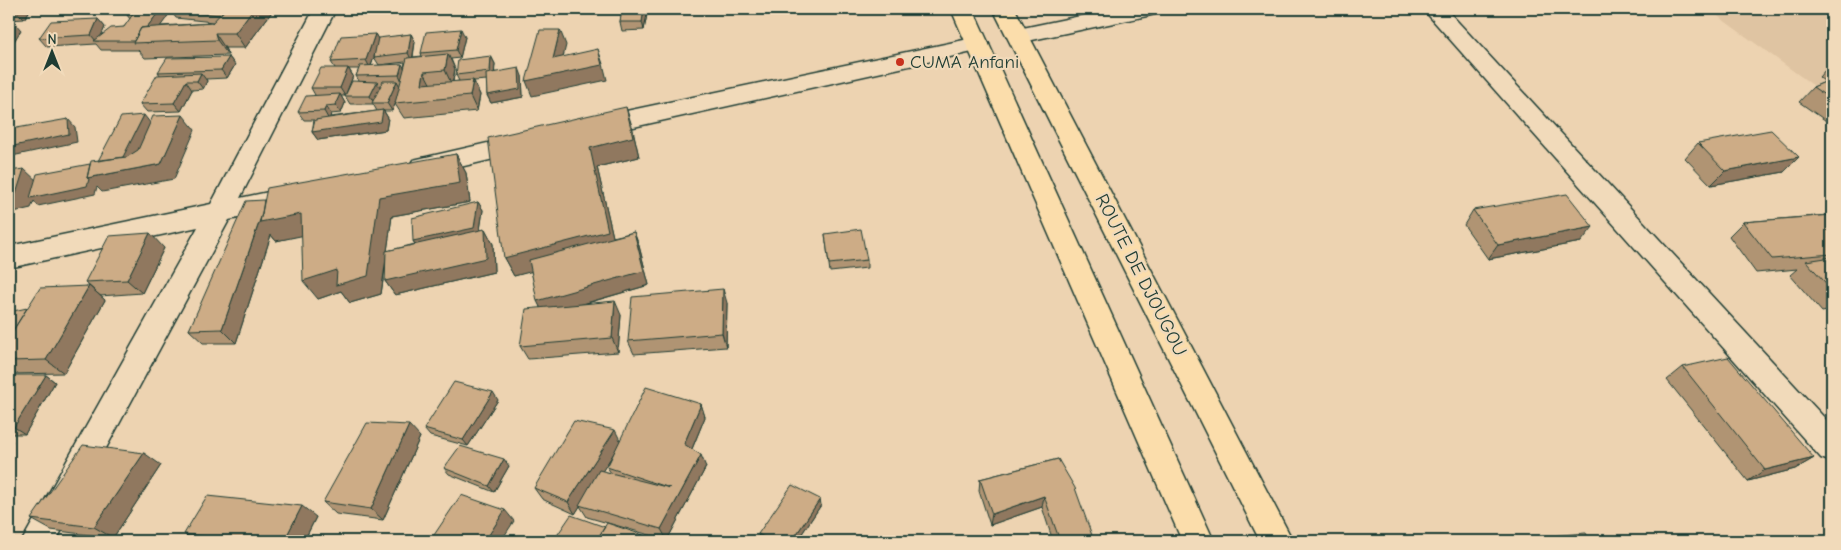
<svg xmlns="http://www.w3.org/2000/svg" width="1841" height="550" font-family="'Comic Neue',sans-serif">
<rect width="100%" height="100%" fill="#edd3b1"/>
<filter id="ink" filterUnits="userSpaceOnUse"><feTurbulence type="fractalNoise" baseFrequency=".02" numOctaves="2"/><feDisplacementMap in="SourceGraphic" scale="10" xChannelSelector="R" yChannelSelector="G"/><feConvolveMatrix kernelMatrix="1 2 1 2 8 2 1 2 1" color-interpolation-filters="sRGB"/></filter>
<g filter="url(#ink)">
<path fill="#dfc4a2" d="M1708,9H1832V99Z"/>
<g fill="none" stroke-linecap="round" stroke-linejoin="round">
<g stroke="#1f3d34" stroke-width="3">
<path id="minor" d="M314,9H336L240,198L278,190L287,193L291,200L287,207L229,220L56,541H22L198,227L9,268V246L211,204Z
M1114,9H1158L1155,14L1147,16L1018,43L1010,41L1007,36L1010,31L1018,29Z
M1423,9H1446L1832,426V462L1821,458Z
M978,37L986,39L989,44L986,49L593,136L584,133L581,127L584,121L593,118Z
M527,134L536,137L539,143L536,149L422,176L413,174L409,167L413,160L422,158Z"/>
</g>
<g stroke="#1f3d34" stroke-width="3">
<path id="trunk" d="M951,9H973L1214,541H1182Z
M993,9H1015L1293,541H1260Z"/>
</g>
<use href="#minor" fill="#f1daba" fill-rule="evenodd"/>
<use href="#trunk" fill="#fbddab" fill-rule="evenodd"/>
</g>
<path fill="#b09473" stroke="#1f3d34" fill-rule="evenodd" d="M9,9H31L24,19L9,20Z
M131,9H274L245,48H225L228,55L145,58L138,50H101L96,44L47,47L39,38L98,19L105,27L101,35L124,27L130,19L127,15ZM171,11L176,18L213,22L212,23L160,26Z
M622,9H648L644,30L622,31L620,22Z
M781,9H801V10L781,12Z
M375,34L378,39L411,34L415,42L413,57L422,56L421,53L465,37L460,58L451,59L455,69L453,82L459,81L456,75L491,56L495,64L494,72L522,76L523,97L491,103L487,95V80L474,81L480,95L477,111L404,118L395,104L392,111H384L388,118L386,130L318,140L312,132L314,120H304L298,112L315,95L311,88L335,68L331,62ZM374,57L379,65L405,62L404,68L371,66ZM349,69H359L356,76L359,81L346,94L353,76ZM341,96H345L350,104H373L377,111L330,117L331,114L341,113L345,103Z
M229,57L235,65L227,78L206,79L207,81L203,89L192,90L181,111L147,112L140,104L160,75L158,72Z
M1832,68V125L1799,102L1813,87L1825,82L1819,77L1826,69Z
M632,126L639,157L597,167L613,237L634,232L639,246L649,285L584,304L621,315L618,352L528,359L520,346L540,307L531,271L514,276L504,258Z
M1698,143L1784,172L1711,185L1685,158Z
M456,154L466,173L470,202L392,216L387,251L415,244L413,241L478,202L483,210L480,230L485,229L493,244L494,272L395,295L385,281L386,261L381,294L350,303L341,291L318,299L302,235L276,241L271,235L236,343H203L189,330L264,200Z
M1473,210L1581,242L1488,259L1464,225Z
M1832,211V310L1822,312L1790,275L1797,269L1756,273L1729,236L1743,222L1828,215Z
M825,234L867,260V268L830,272Z
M164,248L142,293L100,296L85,282Z
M89,286L105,300L64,373L12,374L9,372V361L27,308Z
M727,303L726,347L634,354L628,341Z
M1683,367L1814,458L1795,469L1748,481L1667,380Z
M46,375L55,382L25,434H9V384Z
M498,400L468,446L430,436L424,429Z
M701,404L705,417L692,449L706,467L667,540L587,517L580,506L575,514L542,499L534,488L620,440ZM613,455L607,467L611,473L602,471Z
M420,437L383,520L336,514L323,502Z
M1058,459L1094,541H1053L1042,507L990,525L979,491L980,479Z
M161,465L113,538L51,530L31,519Z
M509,466L494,492L449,474L444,468Z
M821,505L797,541H762L760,540L758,534Z
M316,517L304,541H195L184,534Z
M556,537L646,541H560Z"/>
<path fill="#90785e" stroke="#1f3d34" d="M14,9H31L24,19Z
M161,9H172L165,20L148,43L136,41Z
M253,9H274L245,48L235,33Z
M644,9H648L644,30L642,22Z
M98,19L105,27L99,41H96L91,35Z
M14,22L21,30L9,50V30Z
M461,29L465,37L460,58L456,50Z
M560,30L566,45L559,74L598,49L603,64L607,80L532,96L526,81L553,59Z
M215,33L225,48L228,55L217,40Z
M375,34L380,42L370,68L366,60Z
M411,34L415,42L412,61L408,53Z
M448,54L455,69L452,85L445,70Z
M491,56L495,64L494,79L490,71Z
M229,57L235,65L227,78L221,70Z
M402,64L407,73L403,83L399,75Z
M348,68L353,76L345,96L340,88Z
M519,68L522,76L523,97L491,103L487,95Z
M424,72L432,87L422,84Z
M201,73L207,81L203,89L197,81Z
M473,80L480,95L477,111L470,96Z
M186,81L192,90L181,111L174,103Z
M397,81L402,90L392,111L387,103Z
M377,82L382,90L374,103L370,96Z
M340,94L345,103L341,113L335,105Z
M326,106L331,114L329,120L324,111Z
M626,107L632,126L639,157L597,167L616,250L514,276L504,258L590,148Z
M383,110L388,118L386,130L318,140L312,132Z
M144,115L151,124L129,169L121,160Z
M183,115L195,130L174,179L102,192L97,187L95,194L38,206L34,201L31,208L9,213V195L24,169L39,183L87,178L161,164Z
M68,119L75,127L77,142L12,156L9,153V147Z
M456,154L466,173L470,202L392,216L381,294L350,303L341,291L318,299L303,281L379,197Z
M1799,157L1784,172L1711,185L1725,171Z
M267,200L301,214L315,233L276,241L271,235L236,343L222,329Z
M478,202L483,210L479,236L418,249L413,241Z
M1593,227L1581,242L1488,259L1498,245Z
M485,229L493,244L494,272L395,295L385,281Z
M634,232L639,246L649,285L544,315L537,301Z
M150,233L164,248L142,293L127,280Z
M89,286L105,300L64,373L46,360Z
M723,289L727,303L726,347L722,333Z
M615,301L621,315L618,352L612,338Z
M46,375L55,382L25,434L14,427Z
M493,392L498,400L468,446L463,440Z
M701,404L705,417L689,456L684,444Z
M409,425L420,437L383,520L371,509Z
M615,430L621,442L575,514L568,502Z
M9,439L12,441L9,453Z
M144,453L161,465L113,538L94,527Z
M701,455L706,467L667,540L661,529Z
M1814,458L1795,469L1748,481L1765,470Z
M504,459L509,466L494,492L489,486Z
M1044,496L1042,507L990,525L992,514Z
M820,499L821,505L797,541H792Z
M302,506L316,517L304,541H284Z
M505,510L514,521L501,541H485Z
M643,535L646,541H640Z"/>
<path fill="#cdac86" stroke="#1f3d34" d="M131,9H161L147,27L141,28L134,41H94L111,28L124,27L133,14L127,15Z
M171,9H225L220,15L170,10Z
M225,9H253L235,33H215L217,40L133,43L141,28L212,23Z
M622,9H644L642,22H620Z
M98,19L91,35L39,38L51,21Z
M9,22H14L9,30Z
M461,29L456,50L421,53L426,32Z
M540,30H560L553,59L598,49L602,65L526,81Z
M375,34L366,60L331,62L341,36Z
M411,34L408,53L374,57L378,38Z
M448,54L445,70L424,72L422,84L473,80L470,96L395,103L407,58Z
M491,56L490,71L456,75L458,60Z
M229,57L221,70L158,72L167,58Z
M402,64L399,75L356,76L360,66Z
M321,68H348L340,88H311Z
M519,68L520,89L487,95L486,74Z
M1832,68V74L1826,69Z
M201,73L197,81H186L174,103L140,104L157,75Z
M1832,79V100L1813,87Z
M352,81L377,82L370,96H345Z
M383,81H397L387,103H372Z
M340,94L335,105L326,106L324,111L298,112L306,96Z
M626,107L633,137L590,148L608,231L504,258L488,138Z
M383,110L381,122L312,132L315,120Z
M144,115L123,157L98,161L121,117Z
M183,115L161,164L87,178L91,161L127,157L138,150L153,116Z
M68,119L69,134L9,147V134L11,129Z
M1771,130L1799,157L1725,171L1698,143Z
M456,154L460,183L379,197L368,276L336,285L337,270L303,281L301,214L260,222L267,188Z
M90,164L87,178L89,179L87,186L30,198L37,174Z
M24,169L16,194L9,195V171Z
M1567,194L1593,227L1498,245L1473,210Z
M264,200L262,214L222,329L189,330L246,201Z
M478,202L474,228L413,241L412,218Z
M1832,215V254L1772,259L1743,222Z
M485,229L486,258L385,281L386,251Z
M861,229L867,260L829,264L825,234Z
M634,232L644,271L537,301L529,260Z
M150,233L127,280L85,282L109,236Z
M1832,257V290L1806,261Z
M89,286L46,360L9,361V337L40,288Z
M723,289L722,333L628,341L632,297Z
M615,301L612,338L520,346L526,309Z
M27,308L10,335H9V312Z
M1728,357L1814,458L1765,470L1683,367Z
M14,375H46L14,427H9V384Z
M454,382L493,392L463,440L424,429Z
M646,387L701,404L684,444L701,455L661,529L579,505L599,470L670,488L607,467Z
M574,421L615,430L568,502L534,488Z
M367,423L409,425L371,509L323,502Z
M83,445L144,453L94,527L31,519Z
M460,446L504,459L489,486L444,468Z
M1058,459L1075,488L1094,541H1060L1044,496L992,514L980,479Z
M792,485L820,499L792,541H772L758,534Z
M461,495L505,510L485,541H430Z
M207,496L302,506L284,541H248L184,534Z
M571,515L605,527L596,541H566L556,537Z
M607,523L643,535L640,541H596Z
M1586,533L1590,541H1490Z"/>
</g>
<circle fill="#c8321e" stroke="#f1daba" stroke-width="2" cx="900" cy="62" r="5"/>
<g text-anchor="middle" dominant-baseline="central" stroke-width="4.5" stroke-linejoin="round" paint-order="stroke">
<g font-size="19" fill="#1f3d34" stroke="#f1daba" text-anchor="start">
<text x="910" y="62">CUMA Anfani</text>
</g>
<g font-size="19" fill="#1f3d34" stroke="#f1daba">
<text transform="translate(1141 275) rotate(63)">ROUTE DE DJOUGOU</text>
</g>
</g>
<rect width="1841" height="550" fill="none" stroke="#f1daba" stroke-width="30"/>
<rect x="15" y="15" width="1811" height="520" fill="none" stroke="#1f3d34" stroke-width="2" filter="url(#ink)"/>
<g transform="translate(52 52)" stroke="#f1daba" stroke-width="4" paint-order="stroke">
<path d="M0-4L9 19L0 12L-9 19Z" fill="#1f3d34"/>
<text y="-8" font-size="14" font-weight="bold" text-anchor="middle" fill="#1f3d34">N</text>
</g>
</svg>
